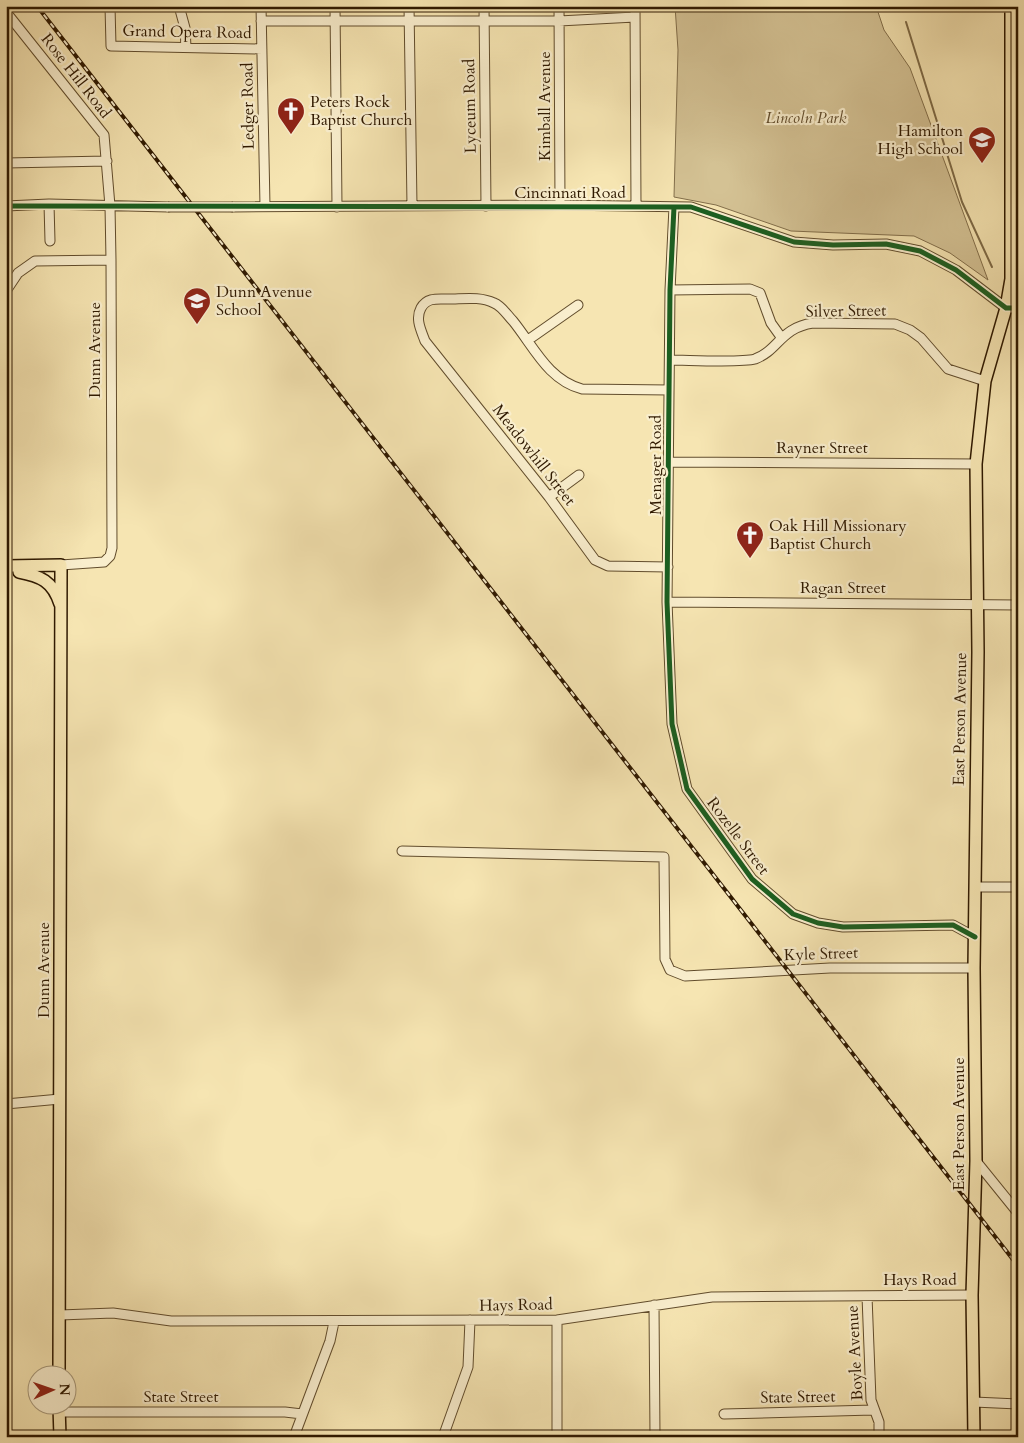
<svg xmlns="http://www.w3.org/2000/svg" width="1024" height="1443" font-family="Cardo,serif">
<rect width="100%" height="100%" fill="#f6e5b2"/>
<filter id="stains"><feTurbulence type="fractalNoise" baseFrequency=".004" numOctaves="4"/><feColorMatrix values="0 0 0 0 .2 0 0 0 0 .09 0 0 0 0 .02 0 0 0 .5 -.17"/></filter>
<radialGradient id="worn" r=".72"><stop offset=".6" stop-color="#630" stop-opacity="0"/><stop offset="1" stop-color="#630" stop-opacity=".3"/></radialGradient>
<path fill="#d4c294" stroke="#826e4a" d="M675,6H876L884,30L910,68L988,280L950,253L914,236L791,231L716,205L674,197L678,50Z"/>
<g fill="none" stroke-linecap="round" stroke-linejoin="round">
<path stroke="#7e6a46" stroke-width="2" d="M906,22L962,202L992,267
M1015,340L1018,351"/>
<g stroke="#614c2c" stroke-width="11">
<path id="minor" d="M110,6L111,46L262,49
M179,6L185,28L186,47
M261,6L265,206
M335,6L337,207
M409,6L412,206
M484,6L486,206
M559,6L560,205
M635,6L636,206
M6,12L104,135L110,206L111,260L112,548L110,556L104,562L61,565
M261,21H559L635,17
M6,163L107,161
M49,204L50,241
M6,206L49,204L168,207
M233,207L560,205L691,207L794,242L833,245L886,244L920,251L956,270L1006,308H1018
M674,207L670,290L667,602L672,724L687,789L752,879L793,914L818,923L843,927L953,925L975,937
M670,290L750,289L760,293L771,323L781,337
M6,291L18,273L35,261L111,260
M528,340L578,305
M670,360C688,360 741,363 755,359C779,350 780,328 813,323L895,324L910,330L921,338L948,369L985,381
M668,462L976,464
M549,497L579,475
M668,567L608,566L595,560L549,497L425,341C421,330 415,319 421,308C427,297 438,299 448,299C463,299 480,296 494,303C502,306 507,315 513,321C534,347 548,380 582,389L669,390
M667,602L1018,605
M402,851L664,857L665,959L670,970L685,976L830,968H974
M975,887H1018
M6,1104L60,1099
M976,1161L1018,1213
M867,1296L871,1400L879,1422V1437
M654,1305L655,1437
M60,1315L113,1313L171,1321L557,1320L712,1297L972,1295
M557,1320V1437
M974,1402L1018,1404
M59,1412H285L302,1414
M724,1414L873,1410
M294,1437L330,1341L334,1322
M443,1437L468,1367L470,1320"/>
</g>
<g stroke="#2f1900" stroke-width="14">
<path id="major" d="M6,566L61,565L59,1376
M19,572C40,576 53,581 60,604
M59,1406L60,1437
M974,1437L972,1295L976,1161L974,968L978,652L976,464L985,381L1006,308L1011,279V6"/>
</g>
<use href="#minor" stroke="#f9eecd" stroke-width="9"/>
<use href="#major" stroke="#f6e5b2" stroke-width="11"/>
<g stroke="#2f1900" stroke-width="4">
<path id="rail" d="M37,6L1018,1266"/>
</g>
<use href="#rail" stroke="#f9eecd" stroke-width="2" stroke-dasharray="5.5" stroke-linecap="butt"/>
<g stroke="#614c2c" stroke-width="11" stroke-linecap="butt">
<path id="minor-bridge" d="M168,207H233"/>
</g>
<use href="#minor-bridge" stroke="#f9eecd" stroke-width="9"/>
<g stroke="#f9eecd" stroke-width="8">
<path id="cycleway" d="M6,206L691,207L794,242L833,245L886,244L920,251L956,270L1006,308H1018
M674,207L670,290L667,602L672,724L687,789L752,879L793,914L818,923L843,927L953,925L975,937"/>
</g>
<use href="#cycleway" stroke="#1b5e20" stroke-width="5"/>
</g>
<defs>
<g id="church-pin" transform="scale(1.4375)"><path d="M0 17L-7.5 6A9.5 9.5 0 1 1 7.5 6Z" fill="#8f2418" stroke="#f9eecd"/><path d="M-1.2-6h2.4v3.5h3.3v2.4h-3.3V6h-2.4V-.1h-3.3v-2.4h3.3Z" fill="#fff"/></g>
<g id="school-pin" transform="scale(1.4375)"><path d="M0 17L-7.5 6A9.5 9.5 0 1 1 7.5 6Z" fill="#8f2418" stroke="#f9eecd"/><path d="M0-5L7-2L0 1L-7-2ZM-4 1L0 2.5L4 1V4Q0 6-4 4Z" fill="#fff"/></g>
</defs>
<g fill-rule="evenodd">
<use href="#church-pin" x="291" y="111"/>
<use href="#school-pin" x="982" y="140"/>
<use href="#school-pin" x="197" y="301"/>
<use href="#church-pin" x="750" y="535"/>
</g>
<g text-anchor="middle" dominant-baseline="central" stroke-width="4.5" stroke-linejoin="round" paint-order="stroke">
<g font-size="16" fill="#2f1900" stroke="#f9eecd">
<text transform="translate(187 32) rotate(1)">Grand Opera Road</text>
<text transform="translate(76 76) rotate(52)">Rose Hill Road</text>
<text transform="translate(248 106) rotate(-91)">Ledger Road</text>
<text transform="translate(470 106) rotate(-91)">Lyceum Road</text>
<text transform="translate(545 106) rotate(-90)">Kimball Avenue</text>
<text x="570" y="193">Cincinnati Road</text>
<text transform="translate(846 311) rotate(-1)">Silver Street</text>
<text transform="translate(95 350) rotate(-90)">Dunn Avenue</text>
<text x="822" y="448">Rayner Street</text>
<text transform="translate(534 455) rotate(52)">Meadowhill Street</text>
<text transform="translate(656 465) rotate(-90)">Menager Road</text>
<text x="843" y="588">Ragan Street</text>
<text transform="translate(960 719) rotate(-89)">East Person Avenue</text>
<text transform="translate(738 836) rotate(53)">Rozelle Street</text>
<text transform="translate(821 954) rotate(-2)">Kyle Street</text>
<text transform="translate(44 970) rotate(-90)">Dunn Avenue</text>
<text transform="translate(959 1124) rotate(-90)">East Person Avenue</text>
<text x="920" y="1280">Hays Road</text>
<text transform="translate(516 1305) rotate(-1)">Hays Road</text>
<text transform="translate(855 1353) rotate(-93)">Boyle Avenue</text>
<text x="181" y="1397">State Street</text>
<text transform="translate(798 1397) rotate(-1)">State Street</text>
</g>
<g font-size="16" fill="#2f1900" stroke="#f9eecd" text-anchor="start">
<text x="310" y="102">Peters Rock<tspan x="310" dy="18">Baptist Church</tspan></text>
<text x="963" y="131" text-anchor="end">Hamilton<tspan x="963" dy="18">High School</tspan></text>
<text x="216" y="292">Dunn Avenue<tspan x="216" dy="18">School</tspan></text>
<text x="769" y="526">Oak Hill Missionary<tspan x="769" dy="18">Baptist Church</tspan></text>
</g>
<g font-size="16" font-style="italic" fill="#614c2c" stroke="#f9eecd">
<text x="806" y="118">Lincoln Park</text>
</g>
</g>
<rect width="1024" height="1443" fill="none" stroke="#f6e5b2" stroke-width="25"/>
<rect x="8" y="8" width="1009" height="1428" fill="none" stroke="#2f1900" stroke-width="2.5"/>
<rect x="12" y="12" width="999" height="1418" fill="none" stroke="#2f1900"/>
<g transform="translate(52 1390) rotate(88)"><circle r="24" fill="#f9eecd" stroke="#a8997b"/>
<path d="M0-4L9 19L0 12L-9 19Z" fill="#8f2418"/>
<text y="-8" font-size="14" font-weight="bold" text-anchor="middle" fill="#2f1900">N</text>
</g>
<rect width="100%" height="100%" filter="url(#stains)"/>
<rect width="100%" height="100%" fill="url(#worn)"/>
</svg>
